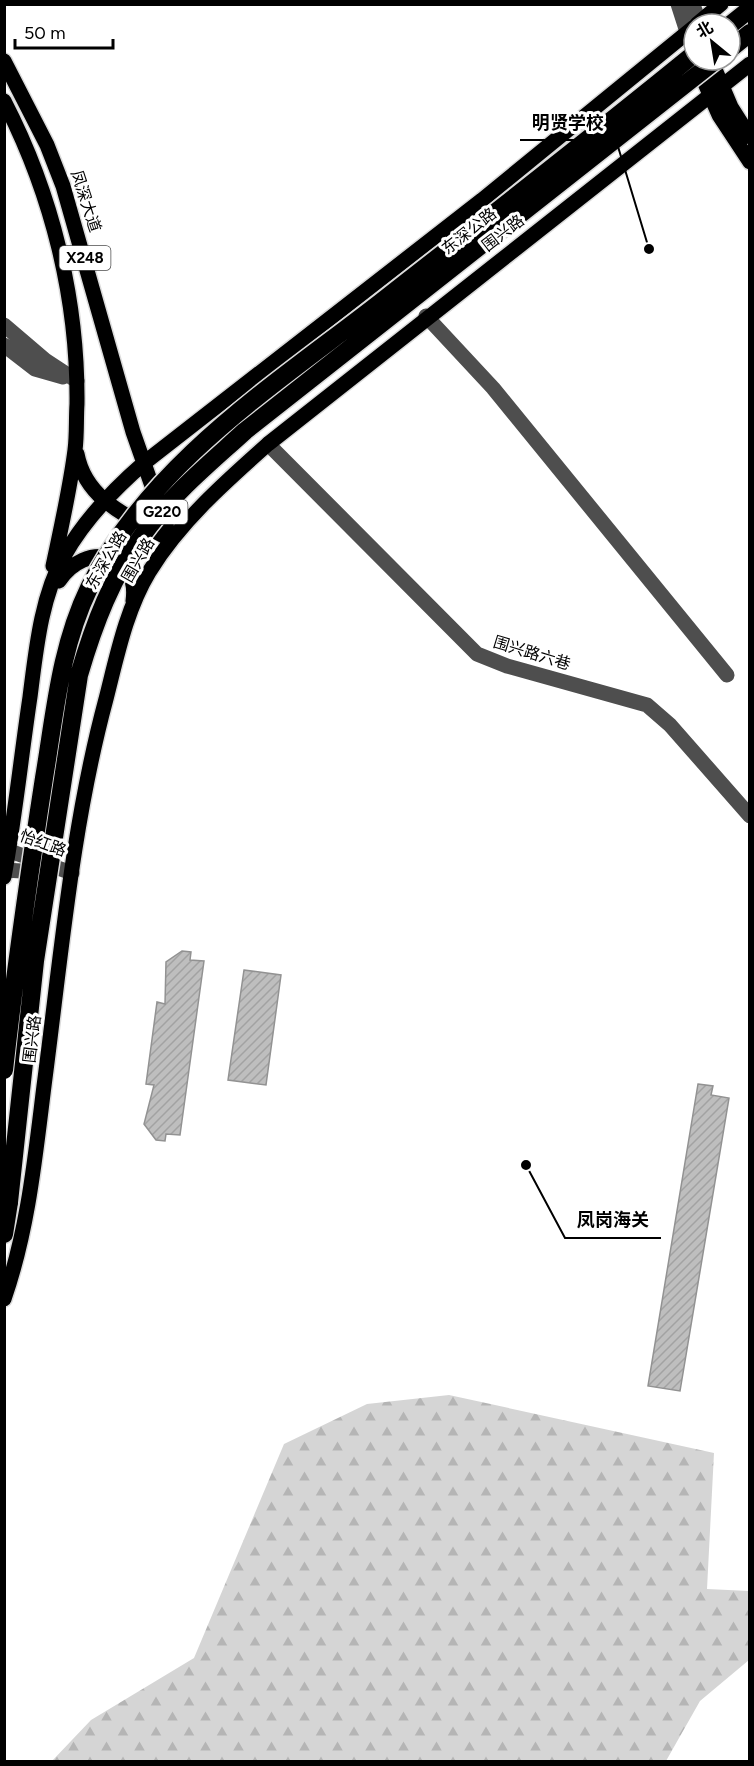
<svg xmlns="http://www.w3.org/2000/svg" width="754" height="1766" font-family="Figtree,'Noto Sans SC',sans-serif">
<defs>
<pattern id="forest-firs" width="22" height="20" patternUnits="userSpaceOnUse" patternTransform="scale(1.5)"><rect width="22" height="20" fill="#d5d5d5"/><path d="M5 1l3.5 6h-7zM16 11l3.5 6h-7z" fill="#b5b5b5"/></pattern>
<pattern id="building-hatch" width="6" height="6" patternUnits="userSpaceOnUse" patternTransform="scale(1.5)"><rect width="6" height="6" fill="#bebebe"/><path d="M-1 1l2-2M0 6l6-6M5 7l2-2" fill="none" stroke="#a2a2a2"/></pattern>
</defs>
<rect width="100%" height="100%" fill="#fff"/>
<path fill="url(#forest-firs)" d="M449,1395L714,1453L707,1589L749,1591V1660L700,1701L666,1761H52L91,1720L194,1658L284,1444L367,1404Z"/>
<path fill="url(#building-hatch)" stroke="#929292" stroke-width="1.5" d="M182,951L191,952L190,960L204,961L180,1135L166,1134L165,1141L156,1140L144,1124L154,1085L146,1084L157,1002L165,1004L166,962Z
M244,970L281,975L266,1085L228,1080Z
M698,1084L713,1086L711,1095L729,1098L680,1391L648,1386Z"/>
<g fill="none" stroke-linecap="round" stroke-linejoin="round">
<g stroke="#dbdbdb" stroke-width="18">
<path id="major" d="M697,24L721,4
M711,60L731,107L750,137
M4,61L47,145L63,186L133,432L171,540
M696,63L719,115L750,162
M4,101C52,194 78,299 77,404C76,419 77,435 75,450C70,489 61,528 53,566
M77,454C86,502 132,518 171,540
M59,581C85,541 140,552 133,601
M4,877C15,817 21,757 30,697C36,650 41,597 64,556C84,520 113,490 144,463L482,200L694,27
M4,1299C28,1230 35,1158 44,1086C61,957 72,825 106,699C117,656 126,610 149,572C180,522 224,483 268,444L750,64"/>
</g>
<g stroke="#dbdbdb" stroke-width="21">
<path id="highway" d="M730,25L750,9
M730,49L750,33
M4,1234L9,1202"/>
</g>
<path stroke="#4e4e4e" stroke-width="15" d="M678,4L687,32
M693,4L699,23
M426,316L493,388L727,675
M4,325L45,360L77,381
M4,345L35,369L63,377
M268,444L477,654L507,666L647,705L670,725L750,816
M4,849L72,873
M4,870L40,872"/>
<use href="#major" stroke="#000" stroke-width="15"/>
<use href="#highway" stroke="#000" stroke-width="18"/>
<g stroke="#dbdbdb" stroke-width="21" stroke-linecap="butt">
<path id="highway-bridge" d="M4,1070C15,972 29,875 44,778C55,713 60,648 89,588C149,464 276,384 381,302C486,220 591,138 694,54
M9,1202L35,961L79,675C94,624 112,576 144,533C172,494 210,463 245,431L716,60"/>
</g>
<use href="#highway-bridge" stroke="#000" stroke-width="18"/>
</g>
<g text-anchor="middle" dominant-baseline="central" stroke-width="6" stroke-linejoin="round" paint-order="stroke">
<g fill="#fff" stroke="#4c4c4c" stroke-width="1.5">
<rect x="59.5" y="246" width="51" height="24" rx="4.5"/>
<rect x="136.5" y="500" width="51" height="24" rx="4.5"/>
</g>
<g font-size="15" font-weight="bold" fill="#000">
<text x="85" y="258">X248</text>
<text x="162" y="512">G220</text>
</g>
<g font-size="16" fill="#000" stroke="#fff">
<text transform="translate(86 201) rotate(72)">凤深大道</text>
<text transform="translate(469 231) rotate(-38)">东深公路</text>
<text transform="translate(503 233) rotate(-38)">围兴路</text>
<text transform="translate(106 560) rotate(-60)">东深公路</text>
<text transform="translate(138 560) rotate(-60)">围兴路</text>
<text transform="translate(532 653) rotate(17)">围兴路六巷</text>
<text transform="translate(43 843) rotate(20)">怡红路</text>
<text transform="translate(32 1039) rotate(-83)">围兴路</text>
</g>
</g>
<path fill="none" stroke="#000" stroke-width="2" d="M649 249L616 140H520M526 1165L565 1238H661"/>
<g fill="#000" stroke="#fff" stroke-width="2">
<circle cx="649" cy="249" r="6"/>
<circle cx="526" cy="1165" r="6"/>
</g>
<g font-size="18" text-anchor="middle" font-weight="bold" fill="#000" stroke="#fff" stroke-width="6" stroke-linejoin="round" paint-order="stroke">
<text x="568" y="129">明贤学校</text>
<text x="613" y="1226">凤岗海关</text>
</g>
<rect width="754" height="1766" fill="none" stroke="#000000" stroke-width="12"/>
<g transform="translate(712 42) rotate(330)"><circle r="28" fill="#ffffff" stroke="#999999" stroke-width="1.5"/>
<path d="M0-4.5L10 22L0 15L-10 22Z" fill="#000000"/>
<text y="-9" font-size="16" font-weight="bold" text-anchor="middle" fill="#000000">北</text>
</g>
<path d="M15 39v9h98v-9" fill="none" stroke="#000000" stroke-width="3"/>
<text x="24" y="39" font-size="18" fill="#000000" stroke="#ffffff" stroke-width="4.5" paint-order="stroke">50 m</text>
</svg>
